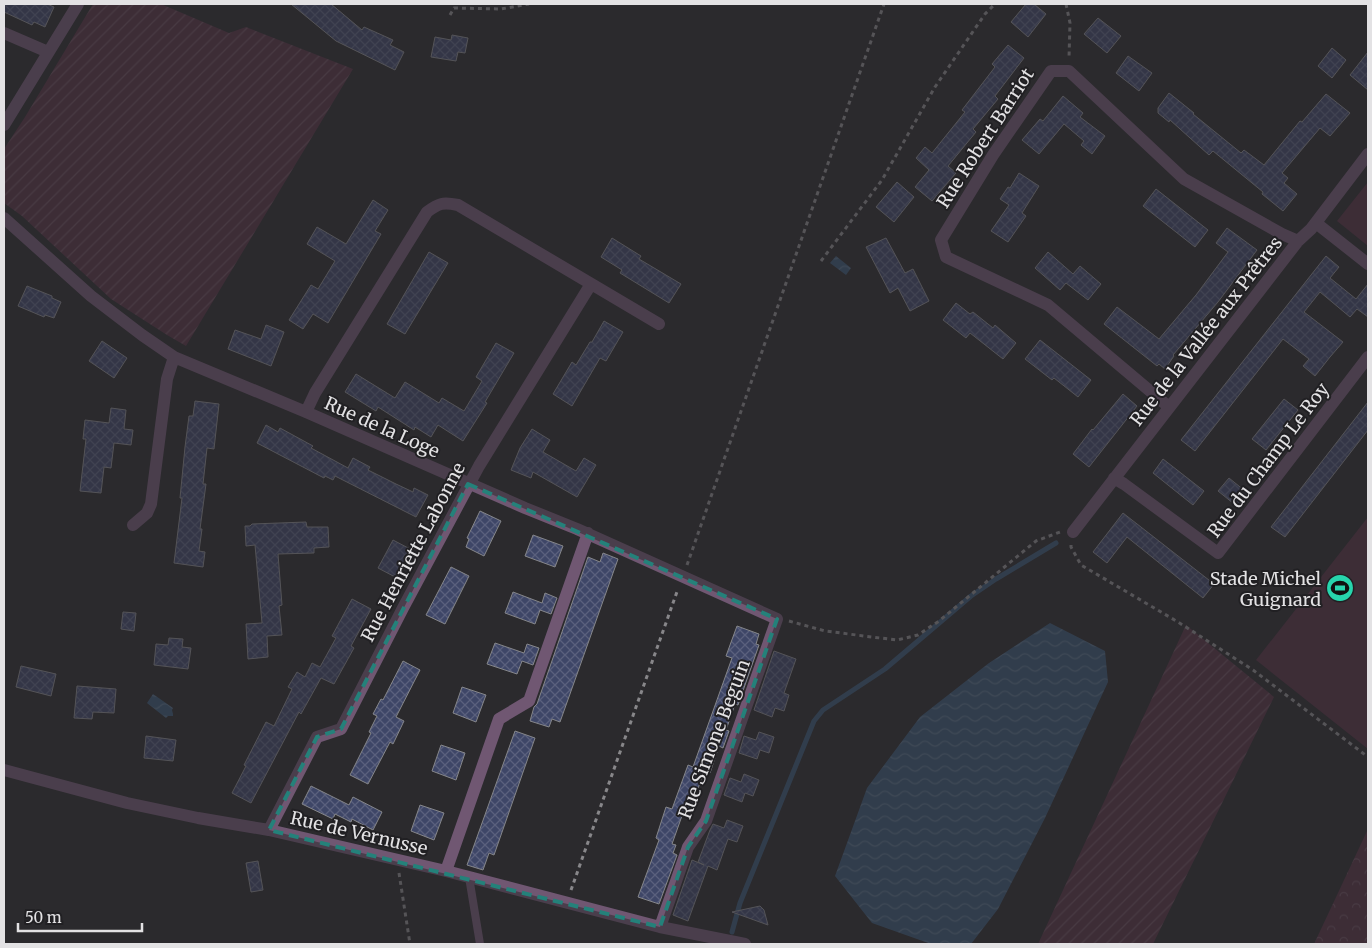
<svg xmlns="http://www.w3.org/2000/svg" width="1372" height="948" font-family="Merriweather,serif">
<defs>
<pattern id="forest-crowns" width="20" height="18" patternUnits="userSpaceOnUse" patternTransform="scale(1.25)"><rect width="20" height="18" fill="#523142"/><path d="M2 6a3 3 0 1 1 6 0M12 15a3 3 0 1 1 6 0" fill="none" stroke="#6b4f5d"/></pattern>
<pattern id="garden-furrows" width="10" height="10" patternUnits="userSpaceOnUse" patternTransform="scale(1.25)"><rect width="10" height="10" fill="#523142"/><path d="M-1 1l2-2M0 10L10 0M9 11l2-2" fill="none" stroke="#6b4f5d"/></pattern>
<pattern id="water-waves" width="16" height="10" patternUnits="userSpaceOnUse" patternTransform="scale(1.25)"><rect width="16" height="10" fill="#395672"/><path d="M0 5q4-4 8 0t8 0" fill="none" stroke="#566e86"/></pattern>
<pattern id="building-cross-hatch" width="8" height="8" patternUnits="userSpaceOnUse" patternTransform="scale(1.25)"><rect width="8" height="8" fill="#3e4667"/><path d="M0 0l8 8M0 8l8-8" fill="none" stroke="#5a607d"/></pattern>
</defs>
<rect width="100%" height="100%" fill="#2b2a2d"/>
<path fill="url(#forest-crowns)" d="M1368,829V944H1314Z"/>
<path fill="#523142" d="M1368,182V246L1337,221Z
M1368,517V749L1256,660Z"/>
<path fill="url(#garden-furrows)" d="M93,4H161L229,33L246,27L353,69L186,346L167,335L111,299L22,216L4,203V149L25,117Z
M1186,625L1274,697L1153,944H1038Z"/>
<path fill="url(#water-waves)" d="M836,256L851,268L846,275L830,263Z
M1050,623L1105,651L1108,682L1045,818L998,909L971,944H931L872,923L835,876L867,788L920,717L989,663Z
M153,694L173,708L172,710L173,714V716H168L166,718L147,703Z"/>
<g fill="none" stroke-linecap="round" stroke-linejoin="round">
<path stroke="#395672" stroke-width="5" d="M732,932L740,903L814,721L823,710L885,669L971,596L996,579L1056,543"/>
</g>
<path fill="url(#building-cross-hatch)" stroke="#85868a" d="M4,4H47L54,7L45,27L34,22L32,25L4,12Z
M291,4H331L362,30L364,27L393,40L390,45L404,52L395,70L336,41Z
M1026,4H1034L1046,14L1028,37L1011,22Z
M1098,18L1121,36L1107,53L1084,34Z
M452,35L468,38L465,53L458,52L456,61L431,57L435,37L451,40Z
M1008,45L1024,58L995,96L998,99L973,129L976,132L948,166L956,173L932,201L915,187L929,170L916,158L925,147L932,153L965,112L962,110L995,67L992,64Z
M1332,48L1346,60L1332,78L1318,66Z
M1368,52V90L1350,75Z
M1128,56L1152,73L1139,91L1116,73Z
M1169,93L1194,113L1193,114L1241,153L1244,150L1264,165L1300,121L1302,122L1326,94L1350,113L1330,136L1320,128L1282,173L1288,178L1284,183L1297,194L1283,211L1262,194L1263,192L1213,151L1209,155L1170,120L1169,122L1158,113V108Z
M1063,96L1083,113L1080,117L1105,136L1092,154L1081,145L1084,141L1064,124L1039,154L1022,140L1040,119L1043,121Z
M1019,173L1039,186L1022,213L1026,216L1008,242L991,231L1009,205L1000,199L1008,187L1010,188Z
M897,182L914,197L894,222L876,207Z
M1156,189L1208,230L1195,247L1143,206Z
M373,200L388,210L375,231L381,234L328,323L313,314L303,329L289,320L311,285L318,289L335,261L307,244L317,227L346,244Z
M1227,228L1257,250L1218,302L1173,355L1174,356L1165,369L1159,364L1157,366L1104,324L1117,307L1159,339L1196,295L1228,252L1216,243Z
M612,238L641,256L639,259L681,284L669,303L620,273L622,270L601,257Z
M886,238L905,273L913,269L929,301L910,311L898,288L890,293L866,247Z
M429,252L448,263L405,334L387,324Z
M1048,252L1073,274L1080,266L1101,284L1088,300L1066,283L1060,290L1035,268Z
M1326,256L1339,267L1330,278L1356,299L1368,284V317L1357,309L1350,317L1320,292L1304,312L1343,342L1330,357L1315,376L1303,366L1309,359L1283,339L1195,451L1181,440Z
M27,286L52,296V298L61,302L54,318L45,315L44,317L18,306Z
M956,303L970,314L973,312L993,328L995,325L1016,343L1003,359L970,333L966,338L943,320Z
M604,321L623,332L606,361L600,358L572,406L553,394L572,362L576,365L590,342H592Z
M266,325L284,332L271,366L228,349L235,330L261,339Z
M1040,340L1091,380L1078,397L1054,378L1052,380L1025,359Z
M102,341L127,358L114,378L89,361Z
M496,343L514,353L485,402L487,403L463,441L438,425L431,437L415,427L414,430L378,407L376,411L345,392L356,374L395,398L405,382L439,403L442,398L464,411L482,381L476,377Z
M1123,394L1137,406L1089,467L1073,454L1092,429L1093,430Z
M1284,399L1298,410L1266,450L1252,439Z
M195,401L219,404L214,449L207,448L203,484H206L200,529H202L199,551L205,552L203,567L174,563L182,498H180L185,447L189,416H193Z
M1368,402V430L1285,537L1271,527Z
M111,408L126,410L124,429L133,430L131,445L114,443L111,468L104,467L101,493L80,491L86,439H83L85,420L109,423Z
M266,425L278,432L280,428L313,446L311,448L348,468L353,458L370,467L368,470L396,484L413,492L414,488L428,495L416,517L335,476L333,480L325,476L324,478L257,443Z
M532,429L550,440L543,452L576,471L584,458L596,465L577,497L533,472L531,478L511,470L520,448Z
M1163,459L1204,491L1193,505L1153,473Z
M1229,478L1250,495L1239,508L1218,491Z
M480,511L501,521L484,556L466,547L469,539L467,538Z
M1123,513L1214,584L1203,598L1127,537L1107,563L1093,552Z
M306,522L307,527H328L329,547L314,548V553L278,554L282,605L279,606L282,635L267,636L268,657L248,659L246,624L262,623L255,545L246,546L245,526H250L252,524Z
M533,535L563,546L555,567L525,556Z
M393,540L412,550L397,578L378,568Z
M603,553L618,559L560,722L552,719L549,727L530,721L534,707L537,704L588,557L600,562Z
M451,567L469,576L445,624L426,615Z
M513,592L542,603L545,593L557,598L551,614L540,610L535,624L505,613Z
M352,599L371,609L351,646L354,648L334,684L321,678L301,714L299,712L251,803L232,793L246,766L244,765L266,722L274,726L292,689L288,687L297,672L305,677L312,663L320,667L336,638L332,636Z
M123,612L136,613L134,631L121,629Z
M737,626L759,634L756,644L759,645L738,705L735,704L726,730L729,731L723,748L719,746L710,773L704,771L689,815L683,813L672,844L676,845L673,853L677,855L659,904L638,897L659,840L656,838L666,807L672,809L688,765L693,767L732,658L726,656Z
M169,638L183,639L182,647L191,648L188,669L154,665L156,644L168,645Z
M495,643L524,653L527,644L539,648L533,665L522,661L517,674L487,664Z
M774,651L796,659L784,693L789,695L784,711L775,708L772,717L754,710Z
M403,661L420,670L396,717L404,721L393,744L390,742L368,784L350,775L371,733L369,732L377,716L373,714L381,699L383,700Z
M21,666L56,674L51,696L16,687Z
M77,686L116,689L114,713L93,712L92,719L74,718Z
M462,687L486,695L476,722L453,713Z
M515,731L535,738L494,855L489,853L483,870L467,865Z
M759,732L774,737L769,753L760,750L757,759L739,753L744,736L756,740Z
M146,736L176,740L173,761L144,758Z
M441,745L465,753L456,780L432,771Z
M744,774L759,780L753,796L745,793L742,802L724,795L730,778L741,782Z
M311,786L349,805L353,797L382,812L373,830L352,819L351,822L335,814L333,819L302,804Z
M420,805L444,813L434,840L411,831Z
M727,820L743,826L737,842L728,839L717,870L708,866L688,921L673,915L692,860L704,865L698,862L710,830L713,824L724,828Z
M258,861L263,890L251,892L246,863Z
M760,906L764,910L768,925L732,912Z"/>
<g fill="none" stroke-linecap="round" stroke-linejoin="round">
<path stroke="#88878a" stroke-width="3" stroke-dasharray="4 4" stroke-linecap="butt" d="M1066,4L1070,23L1069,58
M450,15L454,8L501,9L529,4
M821,261L882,180L935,87L985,14L995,4
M1071,545V547L1081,565L1178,622L1253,670L1368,757
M687,565L884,4
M789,621L825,631L872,637L897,640L918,635L939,621L1036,541L1060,532
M399,873L410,944
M571,890L678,589"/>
<path stroke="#705772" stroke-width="8" d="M469,877L480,944"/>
<path stroke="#705772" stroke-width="12" d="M4,33L48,52
M4,125L78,4
M4,218L91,296L142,335L174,357L306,412L525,508L577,529L777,619L706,821L688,847L660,927
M1316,223L1368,264
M1169,407L1048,305L946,257L941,240L993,155L1051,71H1069L1184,179L1282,234L1298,241
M306,412L315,393L427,212C439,203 443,202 458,205L659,324
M1114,478L1124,484L1218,553L1368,357
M133,525L147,513L151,504L167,379L174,357
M1073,532L1298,241L1311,229L1368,154
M4,770L127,803L198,818L269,830L446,871L660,927L745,944
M269,830L317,737L341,729L403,608L479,466L591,284
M446,871L499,719L529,701L588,533"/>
</g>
<path d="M0 0H1372V948H0ZM468,484L777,619L706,821L688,847L660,927L269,830L317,737L341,729Z" fill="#2b2a2d" fill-opacity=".55" fill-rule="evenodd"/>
<path fill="none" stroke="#24817a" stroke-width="4" stroke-dasharray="10 6" stroke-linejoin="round" d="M468,484L777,619L706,821L688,847L660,927L269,830L317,737L341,729Z"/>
<defs>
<g id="stadium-disc" transform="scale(1.4375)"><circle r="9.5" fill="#27d5ad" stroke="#212023"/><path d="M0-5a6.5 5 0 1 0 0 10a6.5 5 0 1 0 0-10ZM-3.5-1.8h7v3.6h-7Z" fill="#111"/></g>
</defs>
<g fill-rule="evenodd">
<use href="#stadium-disc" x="1340" y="588"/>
</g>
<g text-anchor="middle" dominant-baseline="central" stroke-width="4" stroke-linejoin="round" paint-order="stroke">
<g font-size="18" fill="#e3e2e4" stroke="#212023">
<text transform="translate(985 138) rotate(-57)">Rue Robert Barriot</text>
<text transform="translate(1206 331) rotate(-52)">Rue de la Vallée aux Prêtres</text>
<text transform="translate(382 427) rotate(24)">Rue de la Loge</text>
<text transform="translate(1268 460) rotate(-53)">Rue du Champ Le Roy</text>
<text transform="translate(413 552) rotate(-62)">Rue Henriette Labonne</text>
<text transform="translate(714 739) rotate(-69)">Rue Simone Beguin</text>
<text transform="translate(359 833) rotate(13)">Rue de Vernusse</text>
</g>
<g font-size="18" fill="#e3e2e4" stroke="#212023" text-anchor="end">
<text x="1321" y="578">Stade Michel<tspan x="1321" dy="21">Guignard</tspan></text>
</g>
</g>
<rect width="1372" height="948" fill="none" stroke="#e3e2e4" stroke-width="10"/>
<path d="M18 923v8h124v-8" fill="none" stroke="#e3e2e4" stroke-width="2.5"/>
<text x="25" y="923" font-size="15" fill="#e3e2e4" stroke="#212023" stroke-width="4" paint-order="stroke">50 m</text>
</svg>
